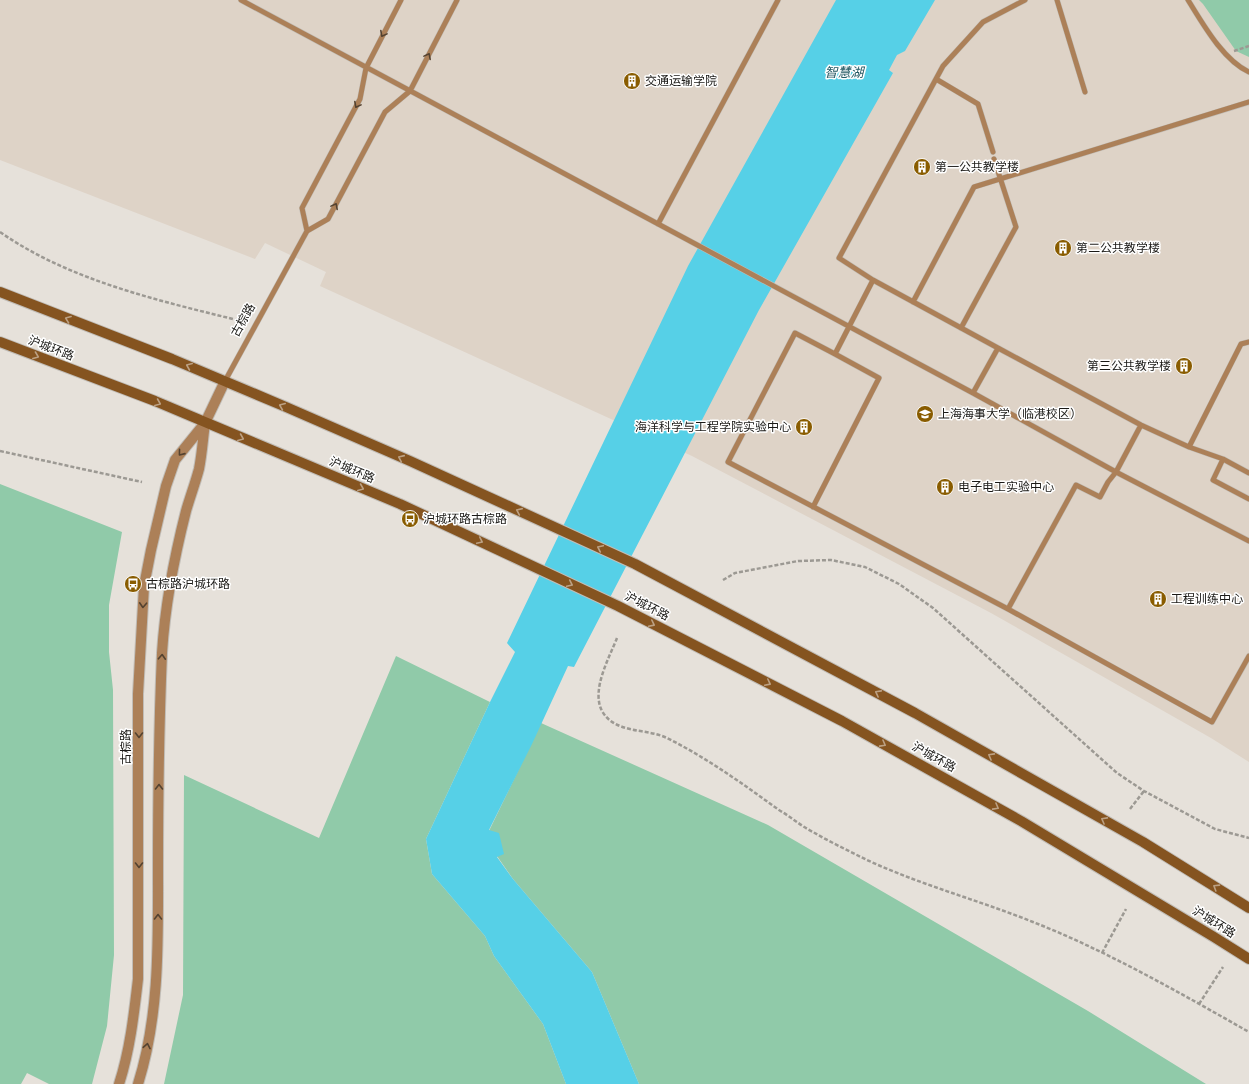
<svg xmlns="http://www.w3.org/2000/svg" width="1249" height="1084" font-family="Arial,'Noto Sans SC',sans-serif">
<rect width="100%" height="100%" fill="#e6e1da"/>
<path fill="#ded3c7" d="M0,0H1249V762L1211,738L991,613L692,456L320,286L326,272L265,243L255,259L0,160Z"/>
<path fill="#90caa9" d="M1199,0H1249V57L1236,51L1203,4Z
M0,484L122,532L109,605V652L113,690L114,955L107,1026L92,1084H49L27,1073L21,1084H0Z
M396,656L490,702L426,839L432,874L485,936L494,956L543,1024L566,1084H164L183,995L184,775L319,838Z
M541,723L768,825L1088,1011L1206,1084H639L592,972L513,879L497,856L489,831Z"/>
<path fill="#56d0e7" d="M836,0H935L905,51L897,55L889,70L893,73L759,310L574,667L568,666L532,744L489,830L499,833L504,854L497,857L513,879L592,972L639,1084H566L543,1024L494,956L485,936L432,874L426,839L490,702L515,652L507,643L688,266Z"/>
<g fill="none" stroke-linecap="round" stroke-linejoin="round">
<g stroke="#c1bdb7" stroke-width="6">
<path id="service" d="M241,0L973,393L1116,472L1249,541
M1057,0L1085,92
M1188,0C1203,24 1223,60 1249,72
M936,79L978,104L993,152
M658,224L778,0
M307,231L328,219L385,112L410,91L457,0
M307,231L302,208L360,99L366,68L401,0
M873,280L839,258L943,66L983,22L1025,0
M913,302L974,187L1249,102
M961,328L1016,227L994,159
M225,381L307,231
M973,393L998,348
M1189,447L1241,344L1249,342
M1223,459L1213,480L1249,499
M1249,473L1223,459L1189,447L1141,425L998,348L873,280L835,354L795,333L728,462L1008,609L1212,722L1249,656
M813,507L879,378L835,354
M1008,609L1076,485L1100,497L1108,482L1116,472L1141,425"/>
</g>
<g stroke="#c1bdb7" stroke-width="12">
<path id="tertiary" d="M119,1084C130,1050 134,1014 138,979V694L144,586L151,550L166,486L175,460L205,423L225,381
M138,1084C160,1014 158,940 158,868C158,796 159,725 162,653C165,605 174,558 186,511C190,497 195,484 199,469C202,454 203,438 205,423"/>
</g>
<g stroke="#c1bdb7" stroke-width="12">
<path id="secondary" d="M0,292L172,359L286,407L410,461L635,564L915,713L1143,842L1249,908
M0,342L155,401L400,504L618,606L842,721L1021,821L1214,937L1249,959"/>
</g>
<path stroke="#9c9993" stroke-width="2.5" stroke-dasharray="4 2" stroke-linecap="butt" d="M1234,51L1249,46
M0,232C69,280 156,300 237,320
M0,451L142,482
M723,580L735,573L798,561L831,560L865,567L899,584L933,608L1117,773L1144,791L1215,829L1249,838
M617,638C609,658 591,690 602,711C615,734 646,728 667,738C707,758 743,784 779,810C791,817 801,826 813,832C830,842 849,851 867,860C921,885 978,900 1033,922C1107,951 1180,993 1249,1032
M1130,809L1144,791
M1102,953L1126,909
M1199,1004L1223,967"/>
<use href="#service" stroke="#ac8058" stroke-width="5"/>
<use href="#tertiary" stroke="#ac8058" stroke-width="10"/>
<use href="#secondary" stroke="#855420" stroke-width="10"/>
</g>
<defs><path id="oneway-chevron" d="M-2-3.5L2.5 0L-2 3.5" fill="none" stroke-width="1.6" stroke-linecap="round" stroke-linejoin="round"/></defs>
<g stroke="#544230">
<use href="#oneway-chevron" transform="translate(383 34) rotate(118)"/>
<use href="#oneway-chevron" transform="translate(428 56) rotate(-62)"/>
<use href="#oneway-chevron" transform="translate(357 105) rotate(118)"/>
<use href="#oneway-chevron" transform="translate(335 206) rotate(-62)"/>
<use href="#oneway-chevron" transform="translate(181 453) rotate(129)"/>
<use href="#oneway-chevron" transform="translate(143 605) rotate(93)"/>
<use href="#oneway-chevron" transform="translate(162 657) rotate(-87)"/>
<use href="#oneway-chevron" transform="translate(139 735) rotate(90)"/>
<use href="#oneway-chevron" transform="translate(159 787) rotate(-90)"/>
<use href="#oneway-chevron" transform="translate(139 865) rotate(90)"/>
<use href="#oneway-chevron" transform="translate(158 917) rotate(-90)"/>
<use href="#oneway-chevron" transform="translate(147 1046) rotate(-79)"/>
</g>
<g stroke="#bca184">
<use href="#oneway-chevron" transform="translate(68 319) rotate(-159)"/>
<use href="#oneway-chevron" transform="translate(36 356) rotate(21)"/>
<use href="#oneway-chevron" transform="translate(189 366) rotate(-157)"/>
<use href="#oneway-chevron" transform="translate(158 403) rotate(23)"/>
<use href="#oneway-chevron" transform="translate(282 406) rotate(-157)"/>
<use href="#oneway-chevron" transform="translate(241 438) rotate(23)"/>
<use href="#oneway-chevron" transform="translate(401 458) rotate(-156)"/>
<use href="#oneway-chevron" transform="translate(361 488) rotate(23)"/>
<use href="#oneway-chevron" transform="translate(519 511) rotate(-156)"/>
<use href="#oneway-chevron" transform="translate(480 541) rotate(25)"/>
<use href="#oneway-chevron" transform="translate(600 548) rotate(-155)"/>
<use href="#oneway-chevron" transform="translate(570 584) rotate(25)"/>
<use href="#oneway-chevron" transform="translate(652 624) rotate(27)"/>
<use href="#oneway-chevron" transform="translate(768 683) rotate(27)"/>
<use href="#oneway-chevron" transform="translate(878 693) rotate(-152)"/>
<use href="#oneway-chevron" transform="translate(883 744) rotate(29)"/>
<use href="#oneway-chevron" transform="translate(991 756) rotate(-151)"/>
<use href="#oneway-chevron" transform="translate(996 807) rotate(29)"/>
<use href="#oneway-chevron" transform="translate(1104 820) rotate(-151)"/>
<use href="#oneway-chevron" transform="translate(1216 887) rotate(-148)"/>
</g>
<defs>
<g id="building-disc" transform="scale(0.9)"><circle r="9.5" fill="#895c00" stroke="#fff"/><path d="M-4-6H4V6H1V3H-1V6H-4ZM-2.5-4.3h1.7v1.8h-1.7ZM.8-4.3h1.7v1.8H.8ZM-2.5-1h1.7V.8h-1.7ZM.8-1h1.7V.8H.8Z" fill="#fff"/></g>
<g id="university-disc" transform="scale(0.9)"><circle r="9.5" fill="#895c00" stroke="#fff"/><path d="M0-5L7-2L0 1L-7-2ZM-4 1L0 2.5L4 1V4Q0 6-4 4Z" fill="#fff"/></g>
<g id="bus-disc" transform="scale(0.9)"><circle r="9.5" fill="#895c00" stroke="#fff"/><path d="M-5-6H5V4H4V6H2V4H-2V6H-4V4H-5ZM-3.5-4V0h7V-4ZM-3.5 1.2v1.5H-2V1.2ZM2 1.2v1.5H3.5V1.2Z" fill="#fff"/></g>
</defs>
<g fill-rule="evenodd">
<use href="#building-disc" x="632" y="81"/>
<use href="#building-disc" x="922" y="167"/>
<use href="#building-disc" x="1063" y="248"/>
<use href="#building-disc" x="1184" y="366"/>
<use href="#university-disc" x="925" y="414"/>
<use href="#building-disc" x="804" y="427"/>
<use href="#building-disc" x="945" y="487"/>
<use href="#bus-disc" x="410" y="519"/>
<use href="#bus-disc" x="133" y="584"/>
<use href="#building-disc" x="1158" y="599"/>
</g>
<g text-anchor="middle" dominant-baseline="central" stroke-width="3" stroke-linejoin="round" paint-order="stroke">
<g font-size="12" fill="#1a1916" stroke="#fff" text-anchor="start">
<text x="645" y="81">交通运输学院</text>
<text x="935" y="167">第一公共教学楼</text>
<text x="1076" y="248">第二公共教学楼</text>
<text x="1171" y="366" text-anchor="end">第三公共教学楼</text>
<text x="938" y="414">上海海事大学（临港校区）</text>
<text x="791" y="427" text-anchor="end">海洋科学与工程学院实验中心</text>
<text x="958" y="487">电子电工实验中心</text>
<text x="423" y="519">沪城环路古棕路</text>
<text x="146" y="584">古棕路沪城环路</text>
<text x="1171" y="599">工程训练中心</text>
</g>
<g font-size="12" fill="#1a1916" stroke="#fff">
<text transform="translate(243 320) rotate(-61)">古棕路</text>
<text transform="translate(51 348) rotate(21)">沪城环路</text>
<text transform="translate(352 470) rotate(23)">沪城环路</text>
<text transform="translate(647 606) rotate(27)">沪城环路</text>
<text transform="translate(126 747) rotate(-90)">古棕路</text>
<text transform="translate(934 757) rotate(29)">沪城环路</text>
<text transform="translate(1214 922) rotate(32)">沪城环路</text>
</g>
<g font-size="13" font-style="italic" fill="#265a64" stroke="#fff">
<text x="844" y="72">智慧湖</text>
</g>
</g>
</svg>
